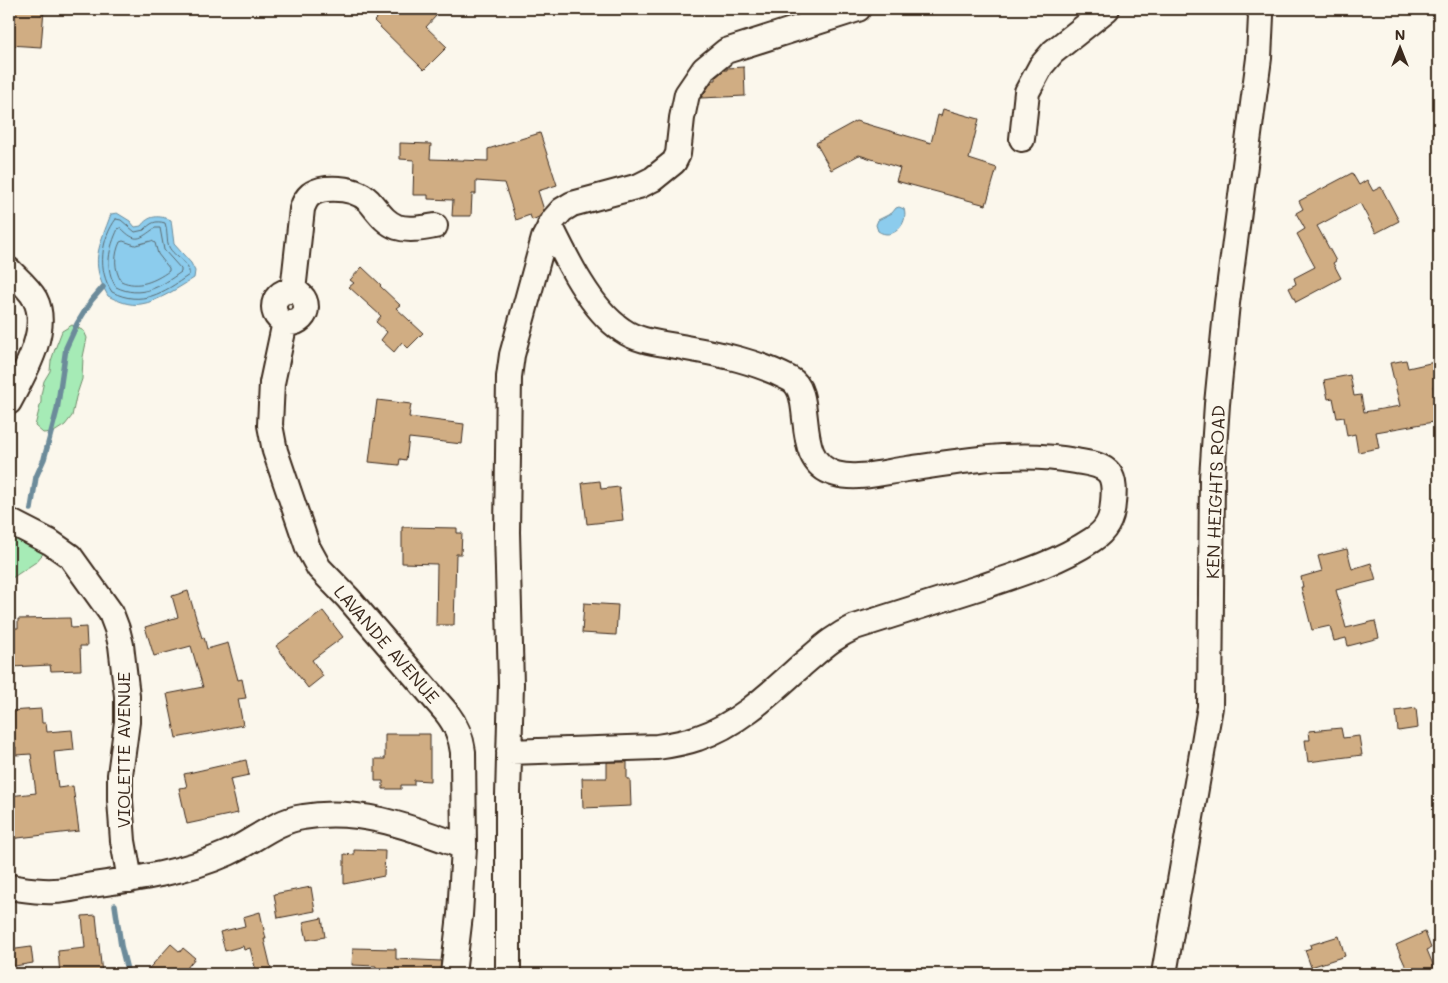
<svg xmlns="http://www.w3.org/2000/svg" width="1448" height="983" font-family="Mali,sans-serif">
<rect width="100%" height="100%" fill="#fbf7ec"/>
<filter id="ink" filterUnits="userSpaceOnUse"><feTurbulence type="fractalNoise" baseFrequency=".02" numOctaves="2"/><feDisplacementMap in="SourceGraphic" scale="10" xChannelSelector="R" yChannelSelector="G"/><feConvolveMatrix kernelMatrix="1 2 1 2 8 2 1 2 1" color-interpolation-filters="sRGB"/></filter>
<g filter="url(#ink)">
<path fill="#a6ebb6" stroke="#708a6a" d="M72,325L84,331L87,338L83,357L82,379L76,397L72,416L65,425L54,432L43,433L35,426L41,402V395L44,381L50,371L51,361L55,349L62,331Z
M9,521L52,543L36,562L9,580Z"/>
<path fill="#8ccced" stroke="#6c8b9a" d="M899,207L904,209C909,224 892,241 878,231L876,225L878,220L892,213L896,208Z
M117,213L130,221L135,227L141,226C149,215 159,215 171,220L174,244L191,263L195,271L194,278C180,287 157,302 141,304C129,306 118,301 108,296C89,262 99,247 111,214Z"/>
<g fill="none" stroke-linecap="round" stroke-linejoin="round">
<path stroke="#5b6b71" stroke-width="1" d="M116,219L121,220L135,232L144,230C151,223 155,220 165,223C168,230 166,240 169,247C174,257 191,263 189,275C163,293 142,307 112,292C97,270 101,239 116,219Z
M121,228C137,244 139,239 155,228H160L164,250L181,269V272C160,287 141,299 116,287C104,268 109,248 118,229Z
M152,241L155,243L158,254L169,268V271C155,281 138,289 121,281C114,269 114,255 120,242L123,241L135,245Z"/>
<path stroke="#6c8b9a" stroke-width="5.5" d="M31,509L36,477L44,459L57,410L66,348L77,324L91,301L103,287
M115,905L121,946L128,974"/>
</g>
<path fill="#d0ad83" stroke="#3b2a1e" d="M9,9H44L41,47L9,45Z
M386,9H428L436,16L426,27L447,47L424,70L374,21Z
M744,67L745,96L701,98L713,80H716V77L724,70H727V68Z
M943,109L979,119L969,159L997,168L986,205L896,181L900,168L859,155L831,170L816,143L856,121L931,143L938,115L941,116Z
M540,133L557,185L538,191L544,210L539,217L532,220L530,215L516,220L504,183L476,181V194H472L471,216H452L453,200L428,199V195H413L414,160L400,159V143L431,144L430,159L488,161V149Z
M1352,173L1359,185L1367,180L1373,191L1381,187L1399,221L1376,233L1360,203L1317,226L1336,261L1333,263L1341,278L1296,302L1289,288L1296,284L1294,278L1315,267L1297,234L1305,229L1296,213L1303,209L1299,201Z
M362,267L381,285L380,286L400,305L396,308L423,333L408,348L402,342L394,352L381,340L387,332L376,322L381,316L349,287L354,283L350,280Z
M1406,360L1408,368L1439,361V385L1433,386L1439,421L1376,432L1379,448L1358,452L1355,434L1347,436L1344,417L1337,418L1333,398L1328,399L1324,380L1350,375L1354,396L1361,395L1364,412L1400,406L1390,363Z
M377,400L411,404L409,417L464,424L462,444L409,438L406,460L400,459L399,465L369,462Z
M600,481L601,489L619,487L623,520L587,524L582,483Z
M402,527L457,528V533H462L461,554H456L454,625H436L437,564L402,563Z
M1347,549L1352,569L1371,563L1376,580L1336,590L1346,628L1375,621L1379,638L1348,646L1346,638L1334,641L1330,626L1312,630L1301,587H1303L1301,577L1322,571L1318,556Z
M188,591L202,638L204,637L207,649L228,643L238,680L242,679L246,698L238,699L243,725L176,738L167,694L203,687L191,646L154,656L145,627L178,617L172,596Z
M584,603L618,605L616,635L582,633Z
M323,611L343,637L312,660L323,676L308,688L276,646Z
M70,618L71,628L86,627L87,646H80L81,670L51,671L50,665L11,667V662H9V641H13L12,628H18V619Z
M1416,708L1418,728L1398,731L1396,711Z
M41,709L42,723H46L47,732L72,730L74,750L54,752L58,788L73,786L79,831L9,839V796L36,793L31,754L16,755V747H9V711Z
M1341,728L1343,738L1359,736L1362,755L1308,762L1305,740H1310L1309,731Z
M385,734H430V781L414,780V785H401V789H383V781H375V759H385Z
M246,760L249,775L230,779L238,813L187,824L179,788L187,787L184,774Z
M607,762H627V779H630L631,806L583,808L582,778H607Z
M354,850L385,851L384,876L344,884V854L354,855Z
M311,887L315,911L278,918L274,894Z
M260,912L266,939H264L271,968L256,971L250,948L244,950L243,946L225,951L220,932L245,926L243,917Z
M96,915L102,974H60L58,951L85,948L82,916Z
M322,918L325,937L307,940L303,922Z
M1425,932L1431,948L1427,950L1437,974H1409L1396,945Z
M1339,936L1345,956L1311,967L1305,950L1311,948L1310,945Z
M171,944L180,952L183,948L195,958L182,974H144Z
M31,947L33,963L9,967V950Z
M353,948L396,949V959L441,961L440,974H376V966L352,965Z"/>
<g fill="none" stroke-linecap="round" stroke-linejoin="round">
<g stroke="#3b2a1e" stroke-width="28">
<path id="minor" d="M1022,139L1027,92L1041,66L1053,52L1107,9
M9,270C17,278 29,288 35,299C51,330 23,375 9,402
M293,291L302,209C306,196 312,191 326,189C340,188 358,190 369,201C378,211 384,222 397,227C409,231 423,228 435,226
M274 307a16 16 0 1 1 32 0a16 16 0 1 1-32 0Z
M285,322L272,383L270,425L275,451L308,548L319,568L348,598L446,712C456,725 461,736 463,752L464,847L460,915L453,974
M9,521L50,542L70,556L111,613L117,629L121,645L127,696V722L120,775V800L123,841L130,880
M509,752L657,747C671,745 684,743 698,738C738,725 772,692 803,664C822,648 833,637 855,627C896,614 937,601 978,588C1017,575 1057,563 1092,540C1106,531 1112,520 1113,503C1114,493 1115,481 1109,473C1102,464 1086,463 1076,461C1019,450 964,461 907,469C885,472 858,480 836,474C790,462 817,393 790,379C758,362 721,354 686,348C665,343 640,343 622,330C591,310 566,258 550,225
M9,887C24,889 39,892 54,891C66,891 79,887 92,885C137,879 186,872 228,853C253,842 275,821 303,817C360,807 412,828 464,847
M508,974V796L511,684L507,532L509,377L512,355L544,238L554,219L562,210L572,204L639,186L653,179L674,162L678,154L682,118L687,94L704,69L726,51L858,9
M1164,974L1210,707L1212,478L1217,404L1227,303L1259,58L1261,16L1259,9"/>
</g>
<use href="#minor" stroke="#fbf7ec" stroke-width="24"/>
</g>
</g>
<g text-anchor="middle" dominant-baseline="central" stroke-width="4" stroke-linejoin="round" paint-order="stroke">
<g font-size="18" fill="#3b2a1e" stroke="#fbf7ec">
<text transform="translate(1215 492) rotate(-88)">KEN HEIGHTS ROAD</text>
<text transform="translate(387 644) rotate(49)">LAVANDE AVENUE</text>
<text transform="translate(123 750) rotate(-90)">VIOLETTE AVENUE</text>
</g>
</g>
<rect width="1448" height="983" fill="none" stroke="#fbf7ec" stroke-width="30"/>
<rect x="15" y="15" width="1418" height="953" fill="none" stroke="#3b2a1e" stroke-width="2" filter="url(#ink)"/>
<g transform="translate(1400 48)" stroke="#fbf7ec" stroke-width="4" paint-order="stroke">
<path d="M0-4L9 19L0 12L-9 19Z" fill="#3b2a1e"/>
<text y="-8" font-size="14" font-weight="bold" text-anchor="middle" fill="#3b2a1e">N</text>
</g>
</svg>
